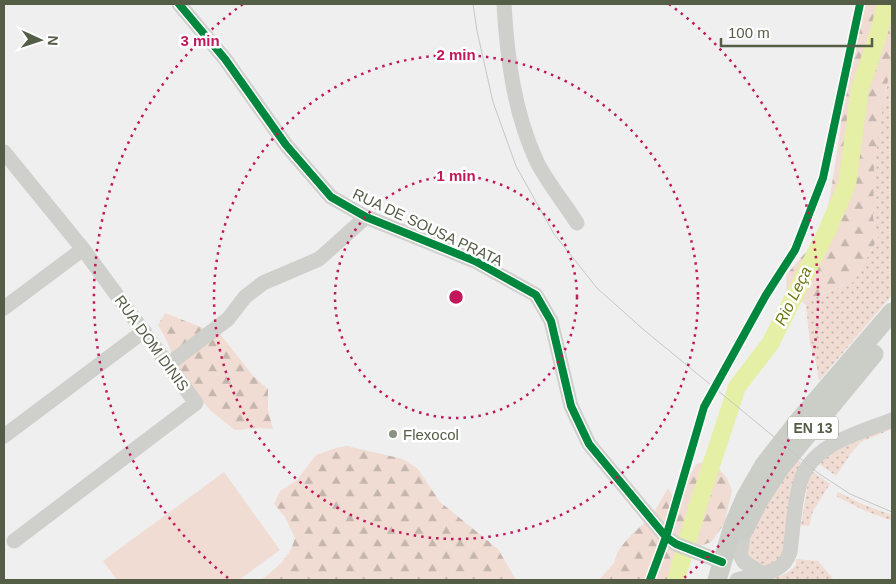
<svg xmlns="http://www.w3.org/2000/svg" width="896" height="584" font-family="Arial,sans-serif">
<defs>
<pattern id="grass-dots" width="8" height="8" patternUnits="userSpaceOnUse" patternTransform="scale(1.25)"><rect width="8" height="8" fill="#f0dcd3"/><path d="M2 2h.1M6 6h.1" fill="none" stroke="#c5b6ad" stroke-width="1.8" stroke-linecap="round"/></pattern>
<pattern id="forest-firs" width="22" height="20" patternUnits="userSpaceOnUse" patternTransform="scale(1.25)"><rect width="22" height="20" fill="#f0dcd3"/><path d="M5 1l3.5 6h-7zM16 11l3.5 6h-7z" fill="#c5b6ad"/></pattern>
</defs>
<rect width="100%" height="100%" fill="#efeff0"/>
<path fill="url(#grass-dots)" d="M892,64V295L819,381L816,362L810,344L806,305L803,302L853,282L878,238C876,231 873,223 873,216C871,166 880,112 892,64Z
M892,425V429L861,442L851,453L836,476L818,463L827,455Z
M797,458L801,462L791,488L784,548C779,562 776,564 762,567C758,564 751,561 749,558C737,541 786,475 797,458Z
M812,471L830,484L813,511L809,526L801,525L808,482Z
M838,492L862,504L892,515V521L863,510L836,496Z
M796,559L818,561L834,580H754C770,579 785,578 796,565Z"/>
<path fill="url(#forest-firs)" d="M861,4H892V64L885,93L874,166L873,217L878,238L853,282L799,303L787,297L786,275L821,235L830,197L840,132L844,87L843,56L858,23Z
M165,313L221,335L253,376L268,389V410L273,429L256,428L235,430L211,411L181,377L167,341L158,325Z
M347,446L403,459L417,468L440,502L498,549L516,580H261C277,568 290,557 295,538L285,517L274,504L280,491L296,481L316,455L336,448Z
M711,460L727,478L732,491L724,524L711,542L697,547C691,557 683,568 685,580H599L614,563L618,551L629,537L652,516L668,488L679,507L687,480L696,464Z"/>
<path fill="#f0dcd3" d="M224,472L280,550L239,580H117L103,561Z"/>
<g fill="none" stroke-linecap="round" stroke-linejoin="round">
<path stroke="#e5efa6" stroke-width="18" d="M676,580L699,502L737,387L770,344L826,233L847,185L860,89L879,32L886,4"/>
<path stroke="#cfd0cb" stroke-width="15" d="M179,4L225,59L286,145L331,197L366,217L475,261L536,295L551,321L571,406L589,444L666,537L676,544L722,562
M504,4C507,57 514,113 537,162C547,182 565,204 577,223
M4,152L83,249L196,403L14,541
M4,308L83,249
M169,364L228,319L245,297L263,283L319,259L366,217
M4,436L144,331
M744,531L740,555L744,562L761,573
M737,580C756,573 783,576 790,552C793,529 794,505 800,483C811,444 859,433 892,420"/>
<path stroke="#cbcec7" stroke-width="19" d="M744,530L758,502L780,468L874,354
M717,580L733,526L745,498L764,465L796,424L892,312"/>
<path stroke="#c6c8c4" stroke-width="1" d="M473,4L477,31L493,102L516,166L554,234L597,288L644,330L818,473L850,494L892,512"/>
<g stroke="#fff" stroke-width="11">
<path id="cycleway" d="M179,4L225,59L286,145L331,197L366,217L475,261L536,295L551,321L571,406L589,444L666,537L676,544L722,562
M650,580L666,537L704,407L766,295L795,250L823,178L860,4"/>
</g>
<use href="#cycleway" stroke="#00873e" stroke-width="8"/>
</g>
<g fill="none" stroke="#c2185b" stroke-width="2.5" stroke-dasharray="2.5 5">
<circle cx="456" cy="297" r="121"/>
<circle cx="456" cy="297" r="242"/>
<path d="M228 578A362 362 0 0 1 243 4M669 4A362 362 0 0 1 684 578"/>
</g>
<circle fill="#8a9082" stroke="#fff" stroke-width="2" cx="393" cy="434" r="5"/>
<g text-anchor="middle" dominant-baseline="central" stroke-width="5" stroke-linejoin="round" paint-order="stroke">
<rect fill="#fff" stroke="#878e7e" stroke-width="1" x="788" y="416.5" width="50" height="23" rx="4"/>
<g font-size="14" font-weight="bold" fill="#545d46">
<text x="813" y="428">EN 13</text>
</g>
<g font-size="15" fill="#545d46" stroke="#fff">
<text transform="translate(428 227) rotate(25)">RUA DE SOUSA PRATA</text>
<text transform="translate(152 343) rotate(54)">RUA DOM DINIS</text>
</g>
<g font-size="15" fill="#545d46" stroke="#fff" text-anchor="start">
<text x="403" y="434">Flexocol</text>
</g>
<g font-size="16" font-style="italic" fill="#69770b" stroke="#fff">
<text transform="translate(793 296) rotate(-64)">Rio Leça</text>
</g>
</g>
<circle cx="456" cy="297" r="8" fill="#c2185b" stroke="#fff" stroke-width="2.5"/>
<g font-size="15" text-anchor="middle" font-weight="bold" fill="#c2185b" stroke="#fff" stroke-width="5" stroke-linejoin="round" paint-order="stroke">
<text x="200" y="46">3 min</text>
<text x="456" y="60">2 min</text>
<text x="456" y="181">1 min</text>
</g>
<rect width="896" height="584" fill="none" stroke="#545d46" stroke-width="10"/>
<g transform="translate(40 40) rotate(93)" stroke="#ffffff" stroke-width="4" paint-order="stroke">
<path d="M0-4L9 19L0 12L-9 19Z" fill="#545d46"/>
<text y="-8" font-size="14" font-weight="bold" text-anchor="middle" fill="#545d46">N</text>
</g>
<path d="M721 38v8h151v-8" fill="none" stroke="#545d46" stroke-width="2.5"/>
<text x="728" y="38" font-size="15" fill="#545d46" stroke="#ffffff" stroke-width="4" paint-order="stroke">100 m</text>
</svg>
